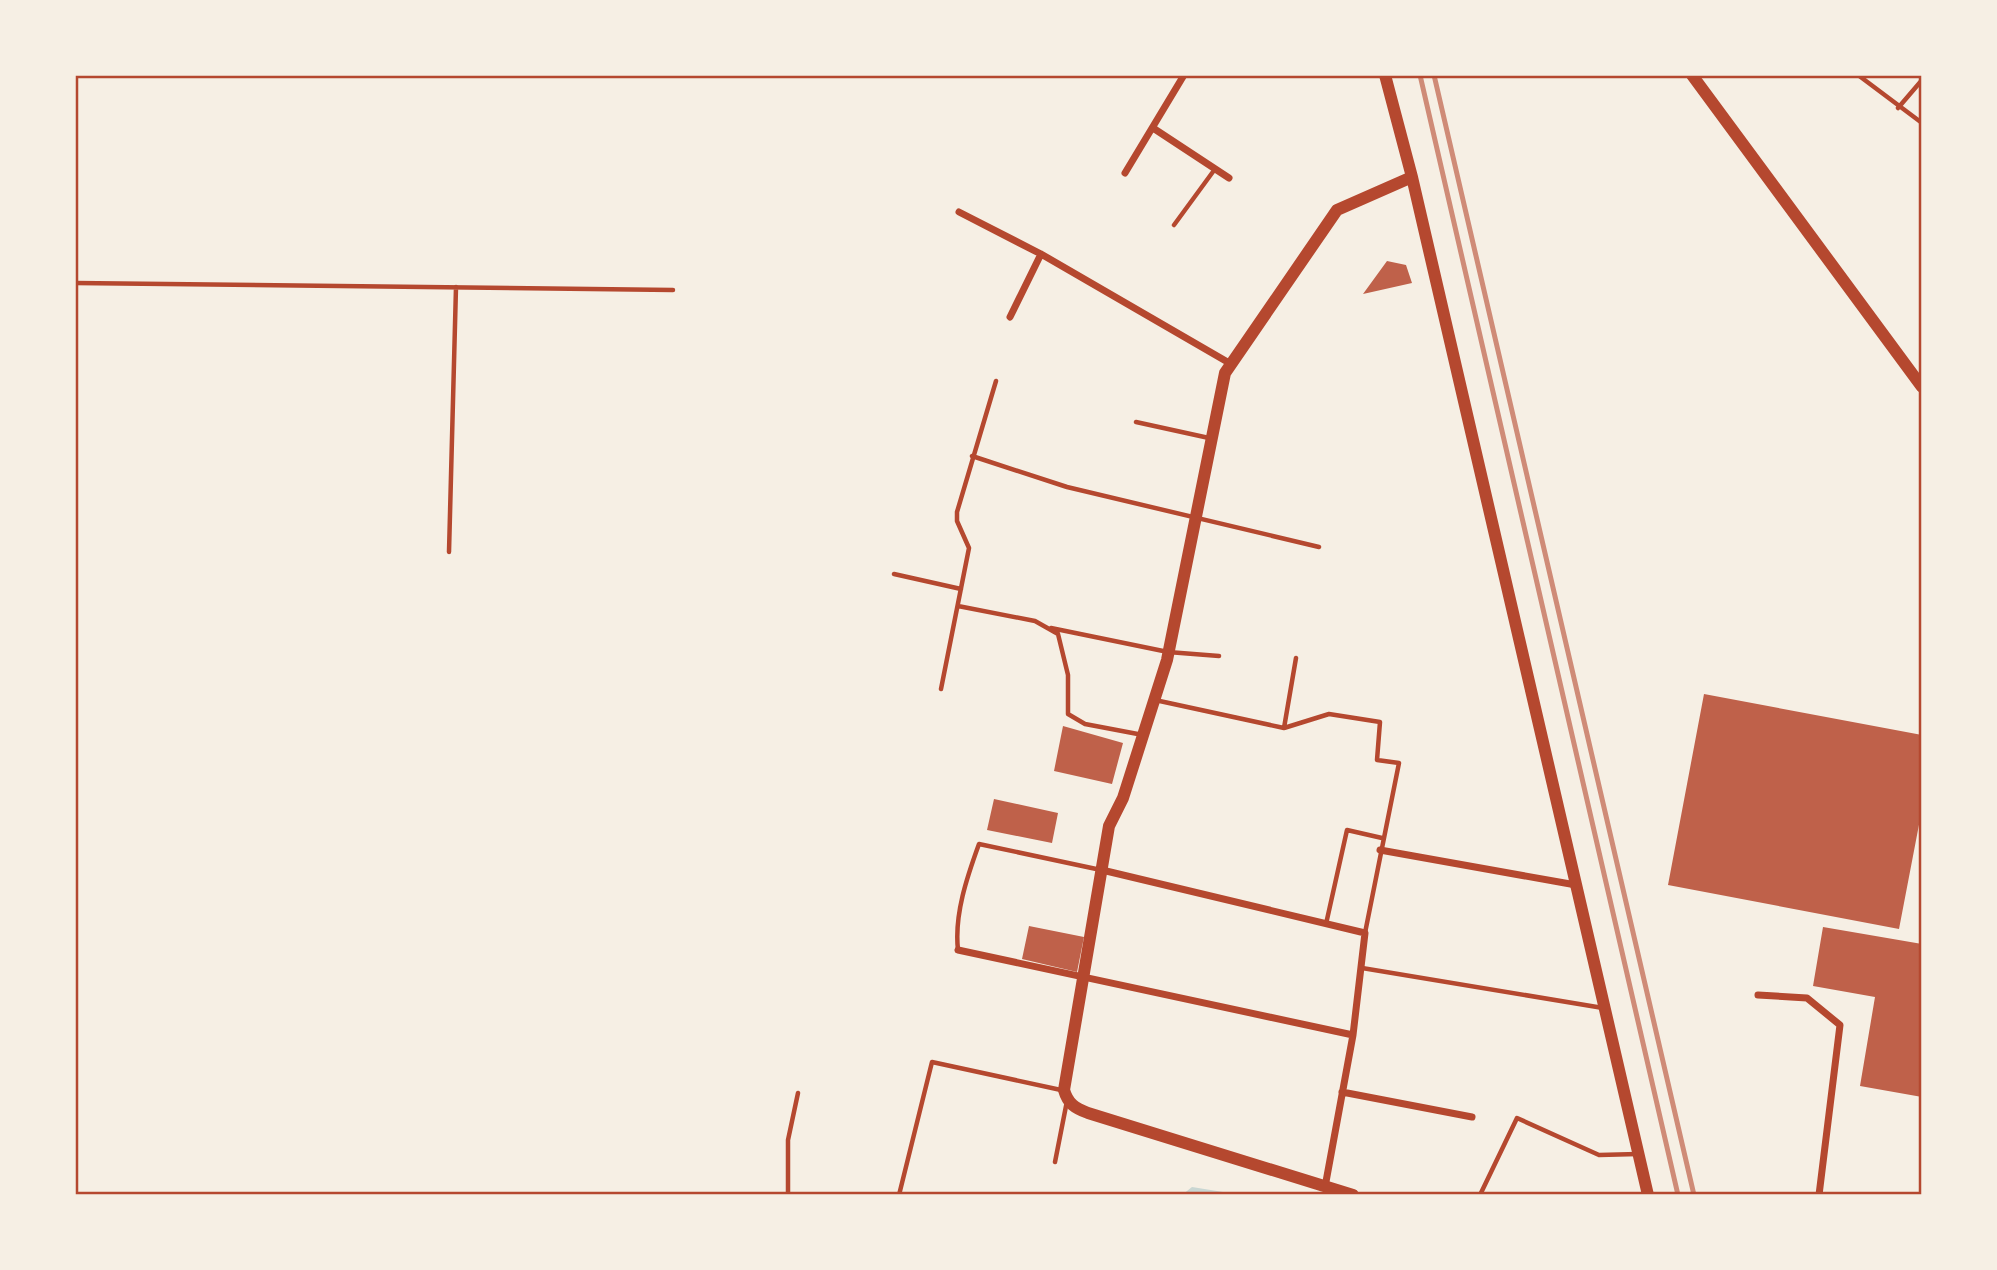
<svg xmlns="http://www.w3.org/2000/svg" width="1997" height="1270" font-family="Raleway,sans-serif">
<rect width="100%" height="100%" fill="#f6efe4"/>
<path fill="#c9d6d2" d="M1192,1187L1223,1192L1224,1195H1182Z"/>
<path fill="#bf614a" d="M1387,261L1406,265L1412,283L1363,294Z
M1704,694L1922,735V809L1899,929L1668,885Z
M1063,726L1123,743L1112,784L1054,771Z
M994,799L1058,813L1052,843L987,830Z
M1029,926L1084,937L1077,972L1022,959Z
M1823,927L1922,944V1097L1860,1086L1875,997L1813,986Z"/>
<g fill="none" stroke-linecap="round" stroke-linejoin="round">
<path stroke="#b5482f" stroke-width="4.5" d="M1858,75L1922,123
M1898,108L1922,80
M1174,225L1215,169
M75,283L673,290
M1136,422L1209,438
M972,456L1067,487L1319,547
M449,552L456,287
M894,574L961,589
M958,606L1035,621L1058,634L1068,675V714L1085,724L1143,735
M1051,628L1168,652L1219,656
M941,689L969,548L957,521V512L996,381
M1155,700L1284,728L1329,714L1380,722L1377,760L1399,763L1365,933
M1284,728L1296,658
M1326,924L1347,830L1382,838
M958,950C954,915 967,877 979,844L1101,870
M1362,968L1603,1008
M1055,1162L1067,1101
M788,1195V1140L798,1093
M899,1195L932,1062L1061,1090
M1480,1195L1517,1118L1599,1155L1638,1154"/>
<path stroke="#b5482f" stroke-width="7" d="M1153,128L1229,178
M1125,173L1184,75
M959,212L1041,254L1231,364
M1010,317L1041,254
M1380,850L1576,885
M1102,870L1365,933L1353,1035L1325,1187
M958,950L1353,1035
M1758,995L1807,998L1840,1025L1819,1195
M1342,1092L1472,1117"/>
<path stroke="#b5482f" stroke-width="12" d="M1385,75L1412,177L1648,1195
M1692,75L1922,387
M1353,1195L1088,1113C1075,1108 1068,1104 1064,1090L1109,826L1123,798L1167,660L1225,373L1337,210L1412,177"/>
<path stroke="#cf8b77" stroke-width="5" d="M1420,75L1678,1195
M1434,75L1694,1195"/>
</g>
<rect width="1997" height="1270" fill="none" stroke="#f6efe4" stroke-width="154"/>
<rect x="77" y="77" width="1843" height="1116" fill="none" stroke="#b5482f" stroke-width="2.5"/>
</svg>
